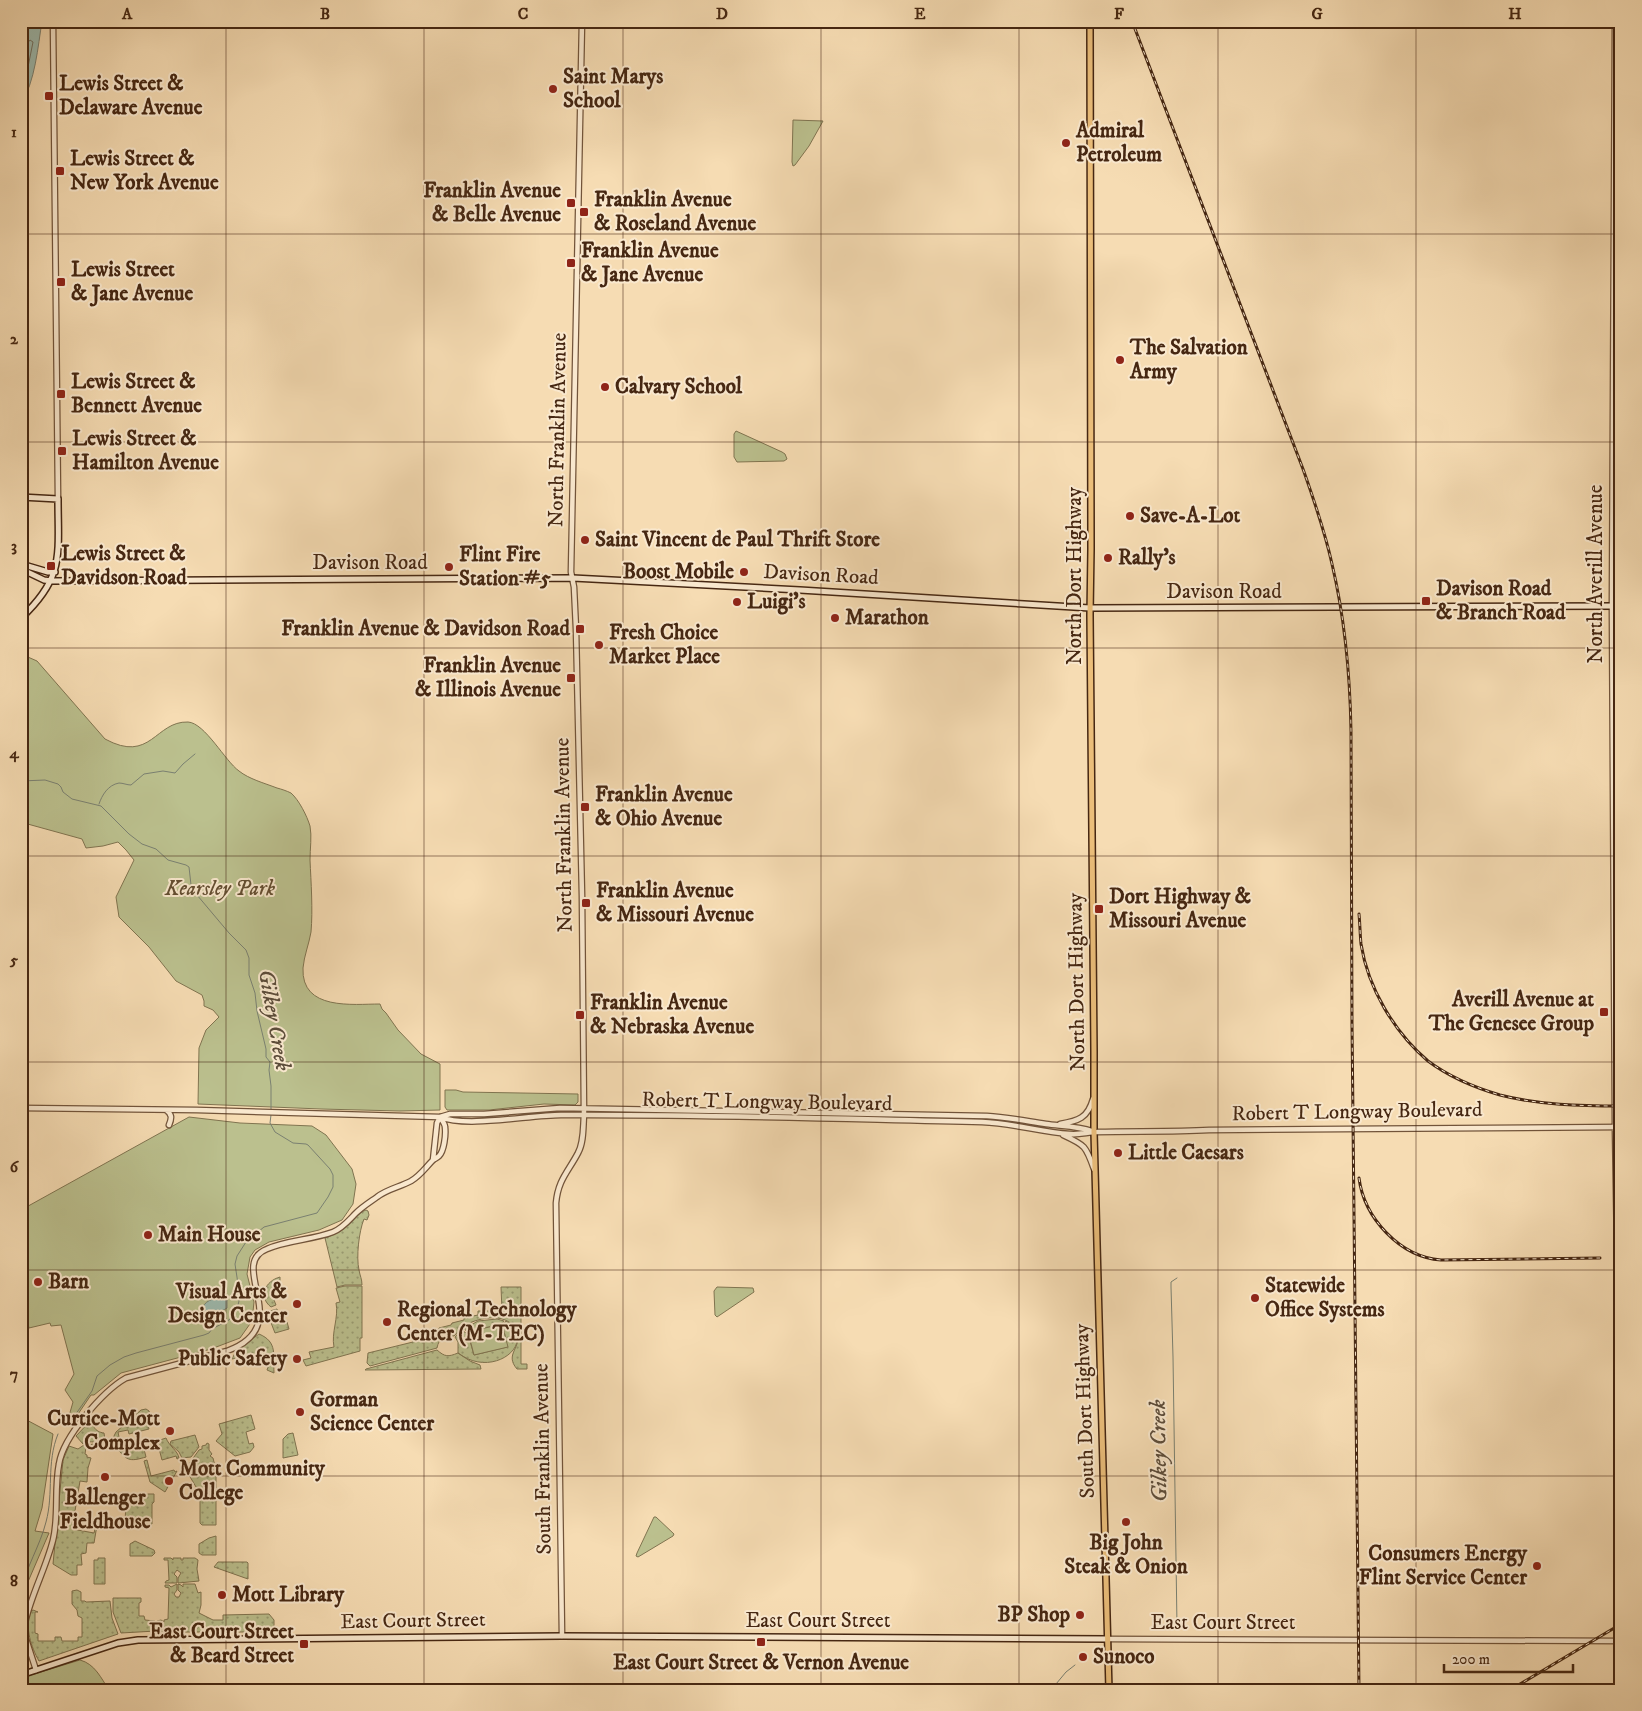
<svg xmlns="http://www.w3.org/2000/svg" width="1642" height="1711" font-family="'IM FELL DW Pica',serif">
<defs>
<pattern id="grass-dots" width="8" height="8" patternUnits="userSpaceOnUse" patternTransform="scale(1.25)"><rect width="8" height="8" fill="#bbc08e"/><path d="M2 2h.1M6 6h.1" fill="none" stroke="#9a9c73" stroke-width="1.8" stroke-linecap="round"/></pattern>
</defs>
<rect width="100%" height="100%" fill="#f6dcb3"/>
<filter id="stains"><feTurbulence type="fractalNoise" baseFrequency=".004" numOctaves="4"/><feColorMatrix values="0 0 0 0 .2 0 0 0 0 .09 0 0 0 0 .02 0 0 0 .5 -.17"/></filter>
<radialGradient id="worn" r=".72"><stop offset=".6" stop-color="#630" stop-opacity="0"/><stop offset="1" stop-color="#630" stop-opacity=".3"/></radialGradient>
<path fill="url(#grass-dots)" stroke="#807450" d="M366,1210L368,1211L369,1215L367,1220L364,1219C359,1231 356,1257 359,1270C360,1276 362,1279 362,1285H345L337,1287L325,1238C333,1235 340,1232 347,1226C353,1221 358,1213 366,1210Z
M280,1277V1281L276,1282L278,1289L275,1291L277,1299L274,1300L276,1305L271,1307C258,1297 265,1281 280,1277Z
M345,1286H362V1338H360V1351L306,1366L303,1360L311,1358L309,1352L334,1347C331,1333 339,1317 336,1303L340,1302L336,1288Z
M501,1287H521V1364H527V1369H517C504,1354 522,1348 517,1333C511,1314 487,1316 472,1322C465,1325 459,1330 454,1336C444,1334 439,1338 437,1348L370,1366L367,1363L368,1353L413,1342V1340L426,1336V1333L439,1330V1328L451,1325L452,1323L464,1320V1318L478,1315V1311H502Z
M277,1309L278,1315L281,1314L283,1322H287L289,1329L275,1333L268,1315L270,1311Z
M497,1319L504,1321L502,1324L468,1332L464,1329L478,1321Z
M506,1321C539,1343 493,1380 458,1353V1342L455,1337L461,1330L468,1334L474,1355L507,1347L503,1325Z
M259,1334C278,1342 273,1355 274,1373L267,1370C276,1345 243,1357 232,1359L236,1351Z
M437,1350C445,1357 448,1357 458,1353L470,1361L480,1365L481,1369L365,1370L366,1369Z
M146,1409L149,1411L150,1415L145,1416L149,1429L129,1434L128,1430L118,1432L120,1442L116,1443L114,1436L116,1432L141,1410Z
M251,1415L255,1429L246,1432L249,1444L253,1443L254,1447L250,1452L235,1456L216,1441L222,1434L219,1424Z
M95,1416L96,1417C90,1425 95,1432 104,1433L105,1440C99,1445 90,1439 83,1444L76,1436Z
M293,1433L298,1455L283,1458V1439L288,1434Z
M195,1435L199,1447L191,1457L182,1458L179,1452L170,1444L171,1441Z
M166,1438C169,1446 178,1451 179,1458L177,1459L176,1456L162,1460L157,1441Z
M207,1443L209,1444V1450L212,1454L210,1456L213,1458L216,1470L186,1468L199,1450L202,1449V1446L206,1445Z
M95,1444L115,1450L100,1448L93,1445L92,1447H86L85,1454L87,1455V1457L91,1458L88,1468L87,1482L80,1481L72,1529L94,1533L96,1525H98L99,1522L105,1521L96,1531L94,1543H87L86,1553L81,1554L82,1565H77V1575H71L53,1564L63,1460L69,1446L78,1449L84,1445Z
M131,1445L132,1447L143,1445L146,1457C132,1461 127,1462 118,1449Z
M147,1460L151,1476L174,1470L175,1472L177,1471L165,1492L150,1482L144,1461Z
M186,1470L216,1471V1492H199Z
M148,1494H154V1502L152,1504V1524L149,1527L127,1526L125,1521L126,1504L129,1501Z
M200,1494H216V1525H202L200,1523Z
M216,1536V1555H202L199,1553V1544L209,1538Z
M135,1541L154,1550L155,1553L152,1556H130V1544Z
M98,1558H105V1584H94V1560H98Z
M164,1558H171L173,1560V1558H181V1560H183V1558H195L198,1560L197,1569L199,1581L178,1583V1578L181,1573L177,1570L174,1574L177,1577V1583H165L166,1581L169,1580L168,1560H164Z
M218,1562H247L248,1563V1579L214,1567Z
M177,1584V1590L174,1594L176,1597H179L181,1593L178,1590V1584L181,1585L183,1587V1584H195L198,1593L201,1592V1605L199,1613L213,1620H223V1615L269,1614L274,1620V1632H158L157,1621L161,1620L164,1622V1620L168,1619L169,1588L165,1587V1585H169L171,1587Z
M77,1590L81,1592V1601H85L86,1602L110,1601L112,1618L118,1634L39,1661C31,1647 25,1628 30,1612L33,1610L38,1612H35V1633L38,1634V1641H55V1637H61L62,1641H78V1637H82V1618L78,1616L77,1610L72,1604V1591Z
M113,1598H141V1602L139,1603V1616H144L145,1620L155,1621L156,1631L121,1633L113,1612Z"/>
<path fill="#bbc08e" stroke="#807450" d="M793,120L823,121L809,146L795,165L793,166L792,162Z
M1617,233H1621V345H1617Z
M736,431L782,452L785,454L787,459L784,461L737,462L734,457V434Z
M21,654L37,661L105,739C151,764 155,721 188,722C205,723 225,761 239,771C249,779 264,783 277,788C281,789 287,791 291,793C299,800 307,816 310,826C312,836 310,849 310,860C311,882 313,910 311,932C309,944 304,956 303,968C301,1011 353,1004 380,1004L382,1009L386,1013L398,1030L421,1054L440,1064V1110L400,1111L321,1109L198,1104L199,1048L206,1030L219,1017L213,1010L204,1006V1001L202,995L176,981L149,947L119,917L116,897L134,860L126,850L118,842L103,846L86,848L82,839L24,823H21Z
M445,1090H456L463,1092L578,1094V1102L575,1105L544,1104L489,1110H447L445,1107Z
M189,1117L240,1123L312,1126L326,1135L352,1169L356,1184L353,1204L342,1220L319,1230L269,1242L255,1250L250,1257L247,1274L254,1302L252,1321L240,1338L211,1349L121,1373L94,1395H91L76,1417L71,1420L69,1416L73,1402L65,1390L74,1374L61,1325L51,1326L50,1323L29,1328L21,1296V1210Z
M717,1287L753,1288L754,1292L717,1317L715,1315L714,1291Z
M502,1324L508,1347L474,1355L468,1332Z
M21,1417L53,1434L42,1508L35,1531L49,1533L21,1598Z
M654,1517H656L674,1534L673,1536L638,1557L636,1556L637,1553Z
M80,1660C95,1664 101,1678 109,1690H21V1678Z"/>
<path fill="#9dbbb0" stroke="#7a8071" d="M26,21H42C38,46 35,83 21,103V45L23,42Z
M219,1298L227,1300V1308C220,1312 208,1320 201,1314C202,1303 209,1299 219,1298Z"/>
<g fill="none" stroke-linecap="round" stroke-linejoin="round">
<path stroke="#727161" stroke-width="1" d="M21,46L26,45L30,40L33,42L27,72L21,94"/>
<path stroke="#7a8071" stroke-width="1" d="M21,781L45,780L58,784L61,787L63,792L72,799L101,806L129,834L142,844L156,849L168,860L186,865L189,867L191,885L197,895L229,933L246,950L249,958V975L255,993L257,1011L266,1049V1057L270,1062L269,1070L271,1086V1111
M99,804C102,795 108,785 119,783C123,783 127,785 131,785L144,774L163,771L175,773L183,764L195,754
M73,1418L92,1391L97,1376L110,1365L124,1357L136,1353L204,1335L209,1333L212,1329L229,1320L237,1309L240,1297L235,1264L237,1256L246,1242L264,1227L317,1213L328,1197L333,1187V1175L330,1169L308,1145L306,1144L293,1143L275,1132L270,1123L271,1115
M21,1591C26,1567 40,1546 46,1522C54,1493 46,1463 58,1434
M1177,1626L1173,1357L1171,1287V1282L1177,1278
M1051,1690L1066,1672L1075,1665"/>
<g stroke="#72543a" stroke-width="7">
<path id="tertiary" d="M53,21L58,499
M1615,21L1612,606L1615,1127L1617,1248L1621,1290
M21,1108L197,1110L440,1117L450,1114H484L560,1108L987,1116C1007,1117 1026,1121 1046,1124C1061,1126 1078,1126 1092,1131
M166,1110C172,1114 172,1118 169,1125
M440,1117C467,1128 529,1115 561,1115C701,1114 842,1119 982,1122C1012,1123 1040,1132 1070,1134C1080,1135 1088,1132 1097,1132C1135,1131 1172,1132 1209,1130L1621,1127
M1060,1124C1078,1121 1088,1118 1093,1099
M1063,1135C1085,1145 1086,1146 1094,1169
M433,1160L437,1123L440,1117
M562,1636L556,1203C558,1180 568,1172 578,1153C584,1142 583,1127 584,1115L582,896L576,629L574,587L571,572L582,21
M1108,1639L1621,1641
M36,1670L25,1636V1623C31,1595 46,1568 53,1540C59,1516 54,1489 59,1464C63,1437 103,1391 126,1378L227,1351C297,1326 226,1265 267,1249C287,1240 312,1240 333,1232C343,1228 349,1220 356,1213C362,1207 370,1202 377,1197C387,1189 400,1187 411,1181C421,1175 425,1168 433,1160C434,1159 437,1158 439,1156C444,1151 446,1135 445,1127C445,1124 442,1120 440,1117"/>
</g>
<g stroke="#462712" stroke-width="8">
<path id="secondary" d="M21,497L58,499C58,554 65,577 21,618
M21,564L48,572H55
M21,569L44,580L51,581L573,578L800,590L1090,608L1621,606
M21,1675L118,1643L138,1640L562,1636L1108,1639"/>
</g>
<g stroke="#462712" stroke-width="8">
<path id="primary" d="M1090,21L1091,549L1090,615L1094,1051V1132L1109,1690"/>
</g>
<use href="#tertiary" stroke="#f9e8ce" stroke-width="4.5"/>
<use href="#secondary" stroke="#f9e8ce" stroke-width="5"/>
<use href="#primary" stroke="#ebbe7a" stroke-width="5"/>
<g stroke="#462712" stroke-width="3">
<path id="rail" d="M1132,21L1303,469C1314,500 1325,532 1332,564C1345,619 1350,674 1351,731L1352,1024L1359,1690
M1359,914C1360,924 1360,934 1361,944C1368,988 1394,1032 1428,1061C1448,1076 1476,1088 1500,1095C1539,1105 1580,1106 1621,1106
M1359,1178C1364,1218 1400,1257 1441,1260L1600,1258
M1510,1690L1621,1624"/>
</g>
<use href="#rail" stroke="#f9e8ce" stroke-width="1" stroke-dasharray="4" stroke-linecap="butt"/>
</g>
<path fill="none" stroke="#462712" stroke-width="1" stroke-opacity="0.55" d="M226,21V1690M424,21V1690M623,21V1690M821,21V1690M1019,21V1690M1218,21V1690M1416,21V1690M21,234H1621M21,442H1621M21,648H1621M21,856H1621M21,1062H1621M21,1270H1621M21,1476H1621"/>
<g fill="#8f2418" stroke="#f9e8ce" stroke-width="2">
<circle cx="553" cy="89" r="5"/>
<rect x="44" y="91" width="10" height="10" rx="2.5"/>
<circle cx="1066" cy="143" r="5"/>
<rect x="55" y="166" width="10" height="10" rx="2.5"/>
<rect x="566" y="198" width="10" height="10" rx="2.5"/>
<rect x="579" y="207" width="10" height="10" rx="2.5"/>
<rect x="566" y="258" width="10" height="10" rx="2.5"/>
<rect x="56" y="277" width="10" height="10" rx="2.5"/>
<circle cx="1120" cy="360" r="5"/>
<circle cx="605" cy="387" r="5"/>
<rect x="56" y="389" width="10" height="10" rx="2.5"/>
<rect x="57" y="446" width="10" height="10" rx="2.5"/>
<circle cx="1130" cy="516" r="5"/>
<circle cx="585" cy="540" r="5"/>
<circle cx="1108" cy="558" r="5"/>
<rect x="46" y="561" width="10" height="10" rx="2.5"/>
<circle cx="449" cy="567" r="5"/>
<circle cx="744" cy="572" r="5"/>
<rect x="1421" y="596" width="10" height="10" rx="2.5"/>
<circle cx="737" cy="602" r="5"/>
<circle cx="835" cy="618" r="5"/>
<rect x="575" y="624" width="10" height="10" rx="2.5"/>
<circle cx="599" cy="645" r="5"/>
<rect x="566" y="673" width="10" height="10" rx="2.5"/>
<rect x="580" y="802" width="10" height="10" rx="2.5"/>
<rect x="581" y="898" width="10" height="10" rx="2.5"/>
<rect x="1094" y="904" width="10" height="10" rx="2.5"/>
<rect x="1599" y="1007" width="10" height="10" rx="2.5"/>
<rect x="575" y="1010" width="10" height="10" rx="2.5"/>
<circle cx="1118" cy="1153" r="5"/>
<circle cx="148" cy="1235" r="5"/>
<circle cx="38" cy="1282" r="5"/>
<circle cx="1255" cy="1298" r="5"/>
<circle cx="297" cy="1304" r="5"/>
<circle cx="387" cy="1322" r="5"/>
<circle cx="297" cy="1359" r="5"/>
<circle cx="300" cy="1412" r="5"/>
<circle cx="170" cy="1431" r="5"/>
<circle cx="105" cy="1477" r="5"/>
<circle cx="169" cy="1481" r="5"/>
<circle cx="1126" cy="1522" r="5"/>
<circle cx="1537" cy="1566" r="5"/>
<circle cx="222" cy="1595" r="5"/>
<circle cx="1080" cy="1615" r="5"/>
<rect x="756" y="1637" width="10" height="10" rx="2.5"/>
<rect x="299" y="1639" width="10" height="10" rx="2.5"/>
<circle cx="1083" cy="1657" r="5"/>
</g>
<g text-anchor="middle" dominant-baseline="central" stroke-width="4" stroke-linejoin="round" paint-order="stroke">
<g font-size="21" font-weight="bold" fill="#462712" stroke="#f9e8ce" text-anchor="start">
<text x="563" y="77">Saint Marys<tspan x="563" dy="24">School</tspan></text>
<text x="59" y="84">Lewis Street &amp;<tspan x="59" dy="24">Delaware Avenue</tspan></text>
<text x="1076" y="131">Admiral<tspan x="1076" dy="24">Petroleum</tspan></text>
<text x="70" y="159">Lewis Street &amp;<tspan x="70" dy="24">New York Avenue</tspan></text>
<text x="561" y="191" text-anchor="end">Franklin Avenue<tspan x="561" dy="24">&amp; Belle Avenue</tspan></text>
<text x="594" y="200">Franklin Avenue<tspan x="594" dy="24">&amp; Roseland Avenue</tspan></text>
<text x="581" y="251">Franklin Avenue<tspan x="581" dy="24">&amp; Jane Avenue</tspan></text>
<text x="71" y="270">Lewis Street<tspan x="71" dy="24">&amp; Jane Avenue</tspan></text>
<text x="1130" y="348">The Salvation<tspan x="1130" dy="24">Army</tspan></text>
<text x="71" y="382">Lewis Street &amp;<tspan x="71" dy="24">Bennett Avenue</tspan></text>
<text x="615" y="387">Calvary School</text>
<text x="72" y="439">Lewis Street &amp;<tspan x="72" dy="24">Hamilton Avenue</tspan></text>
<text x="1140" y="516">Save-A-Lot</text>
<text x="595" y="540">Saint Vincent de Paul Thrift Store</text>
<text x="61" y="554">Lewis Street &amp;<tspan x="61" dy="24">Davidson Road</tspan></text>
<text x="459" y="555">Flint Fire<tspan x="459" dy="24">Station #5</tspan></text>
<text x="1118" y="558">Rally's</text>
<text x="734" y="572" text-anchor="end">Boost Mobile</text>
<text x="1436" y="589">Davison Road<tspan x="1436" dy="24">&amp; Branch Road</tspan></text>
<text x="747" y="602">Luigi's</text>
<text x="845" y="618">Marathon</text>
<text x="570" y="629" text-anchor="end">Franklin Avenue &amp; Davidson Road</text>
<text x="609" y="633">Fresh Choice<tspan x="609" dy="24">Market Place</tspan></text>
<text x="561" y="666" text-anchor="end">Franklin Avenue<tspan x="561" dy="24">&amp; Illinois Avenue</tspan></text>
<text x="595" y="795">Franklin Avenue<tspan x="595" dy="24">&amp; Ohio Avenue</tspan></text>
<text x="596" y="891">Franklin Avenue<tspan x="596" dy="24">&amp; Missouri Avenue</tspan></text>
<text x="1109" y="897">Dort Highway &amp;<tspan x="1109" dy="24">Missouri Avenue</tspan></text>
<text x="1594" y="1000" text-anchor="end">Averill Avenue at<tspan x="1594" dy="24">The Genesee Group</tspan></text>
<text x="590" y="1003">Franklin Avenue<tspan x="590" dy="24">&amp; Nebraska Avenue</tspan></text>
<text x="1128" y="1153">Little Caesars</text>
<text x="158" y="1235">Main House</text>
<text x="48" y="1282">Barn</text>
<text x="1265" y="1286">Statewide<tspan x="1265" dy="24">Office Systems</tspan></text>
<text x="287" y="1292" text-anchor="end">Visual Arts &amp;<tspan x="287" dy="24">Design Center</tspan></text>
<text x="397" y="1310">Regional Technology<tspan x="397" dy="24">Center (M-TEC)</tspan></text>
<text x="287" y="1359" text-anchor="end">Public Safety</text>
<text x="310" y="1400">Gorman<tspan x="310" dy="24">Science Center</tspan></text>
<text x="160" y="1419" text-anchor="end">Curtice-Mott<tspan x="160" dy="24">Complex</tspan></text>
<text x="179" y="1469">Mott Community<tspan x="179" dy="24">College</tspan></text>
<text x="105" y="1498" text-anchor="middle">Ballenger<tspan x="105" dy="24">Fieldhouse</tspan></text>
<text x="1126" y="1543" text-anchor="middle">Big John<tspan x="1126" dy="24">Steak &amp; Onion</tspan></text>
<text x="1527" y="1554" text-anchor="end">Consumers Energy<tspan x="1527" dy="24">Flint Service Center</tspan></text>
<text x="232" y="1595">Mott Library</text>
<text x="1070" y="1615" text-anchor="end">BP Shop</text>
<text x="294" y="1632" text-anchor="end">East Court Street<tspan x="294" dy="24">&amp; Beard Street</tspan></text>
<text x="1093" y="1657">Sunoco</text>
<text x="761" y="1663" text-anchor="middle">East Court Street &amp; Vernon Avenue</text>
</g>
<g font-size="21" fill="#462712" stroke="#f9e8ce">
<text transform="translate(558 430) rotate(-89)">North Franklin Avenue</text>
<text x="370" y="563">Davison Road</text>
<text transform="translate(1596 574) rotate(-90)">North Averill Avenue</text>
<text transform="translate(821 575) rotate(3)">Davison Road</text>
<text transform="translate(1075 576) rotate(-90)">North Dort Highway</text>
<text x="1224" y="592">Davison Road</text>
<text transform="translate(564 835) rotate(-91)">North Franklin Avenue</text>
<text transform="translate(1077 982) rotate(-91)">North Dort Highway</text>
<text transform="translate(767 1102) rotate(1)">Robert T Longway Boulevard</text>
<text transform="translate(1357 1112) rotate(-1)">Robert T Longway Boulevard</text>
<text transform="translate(1085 1411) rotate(-92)">South Dort Highway</text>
<text transform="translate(543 1459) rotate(-91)">South Franklin Avenue</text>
<text transform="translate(413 1621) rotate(-1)">East Court Street</text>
<text x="818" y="1621">East Court Street</text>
<text x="1223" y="1623">East Court Street</text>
</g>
<g font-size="21" font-style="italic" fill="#634d31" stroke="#f9e8ce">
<text x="220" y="889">Kearsley Park</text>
</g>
<g font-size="22" font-style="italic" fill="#5c4c3a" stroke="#f9e8ce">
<text transform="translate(274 1020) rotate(80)">Gilkey Creek</text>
<text transform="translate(1159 1451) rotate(-91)">Gilkey Creek</text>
</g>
</g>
<rect width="1642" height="1711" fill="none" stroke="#f6dcb3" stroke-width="55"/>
<path d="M1444 1664v8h129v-8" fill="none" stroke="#462712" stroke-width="2.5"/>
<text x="1452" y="1664" font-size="15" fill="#462712" stroke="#f9e8ce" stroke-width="4" paint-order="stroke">200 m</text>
<rect x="28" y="28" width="1586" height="1656" fill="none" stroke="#462712" stroke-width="2"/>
<g font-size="16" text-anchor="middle" font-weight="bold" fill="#462712">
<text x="127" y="19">A</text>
<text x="325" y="19">B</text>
<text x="523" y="19">C</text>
<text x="722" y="19">D</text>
<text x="920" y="19">E</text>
<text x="1119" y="19">F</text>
<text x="1317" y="19">G</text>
<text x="1515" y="19">H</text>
<text x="14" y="137">1</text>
<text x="14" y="344">2</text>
<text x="14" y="551">3</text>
<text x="14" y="758">4</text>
<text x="14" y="965">5</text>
<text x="14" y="1172">6</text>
<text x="14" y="1379">7</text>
<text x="14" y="1586">8</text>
</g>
<rect width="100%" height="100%" filter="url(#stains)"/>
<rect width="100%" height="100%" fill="url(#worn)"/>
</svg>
